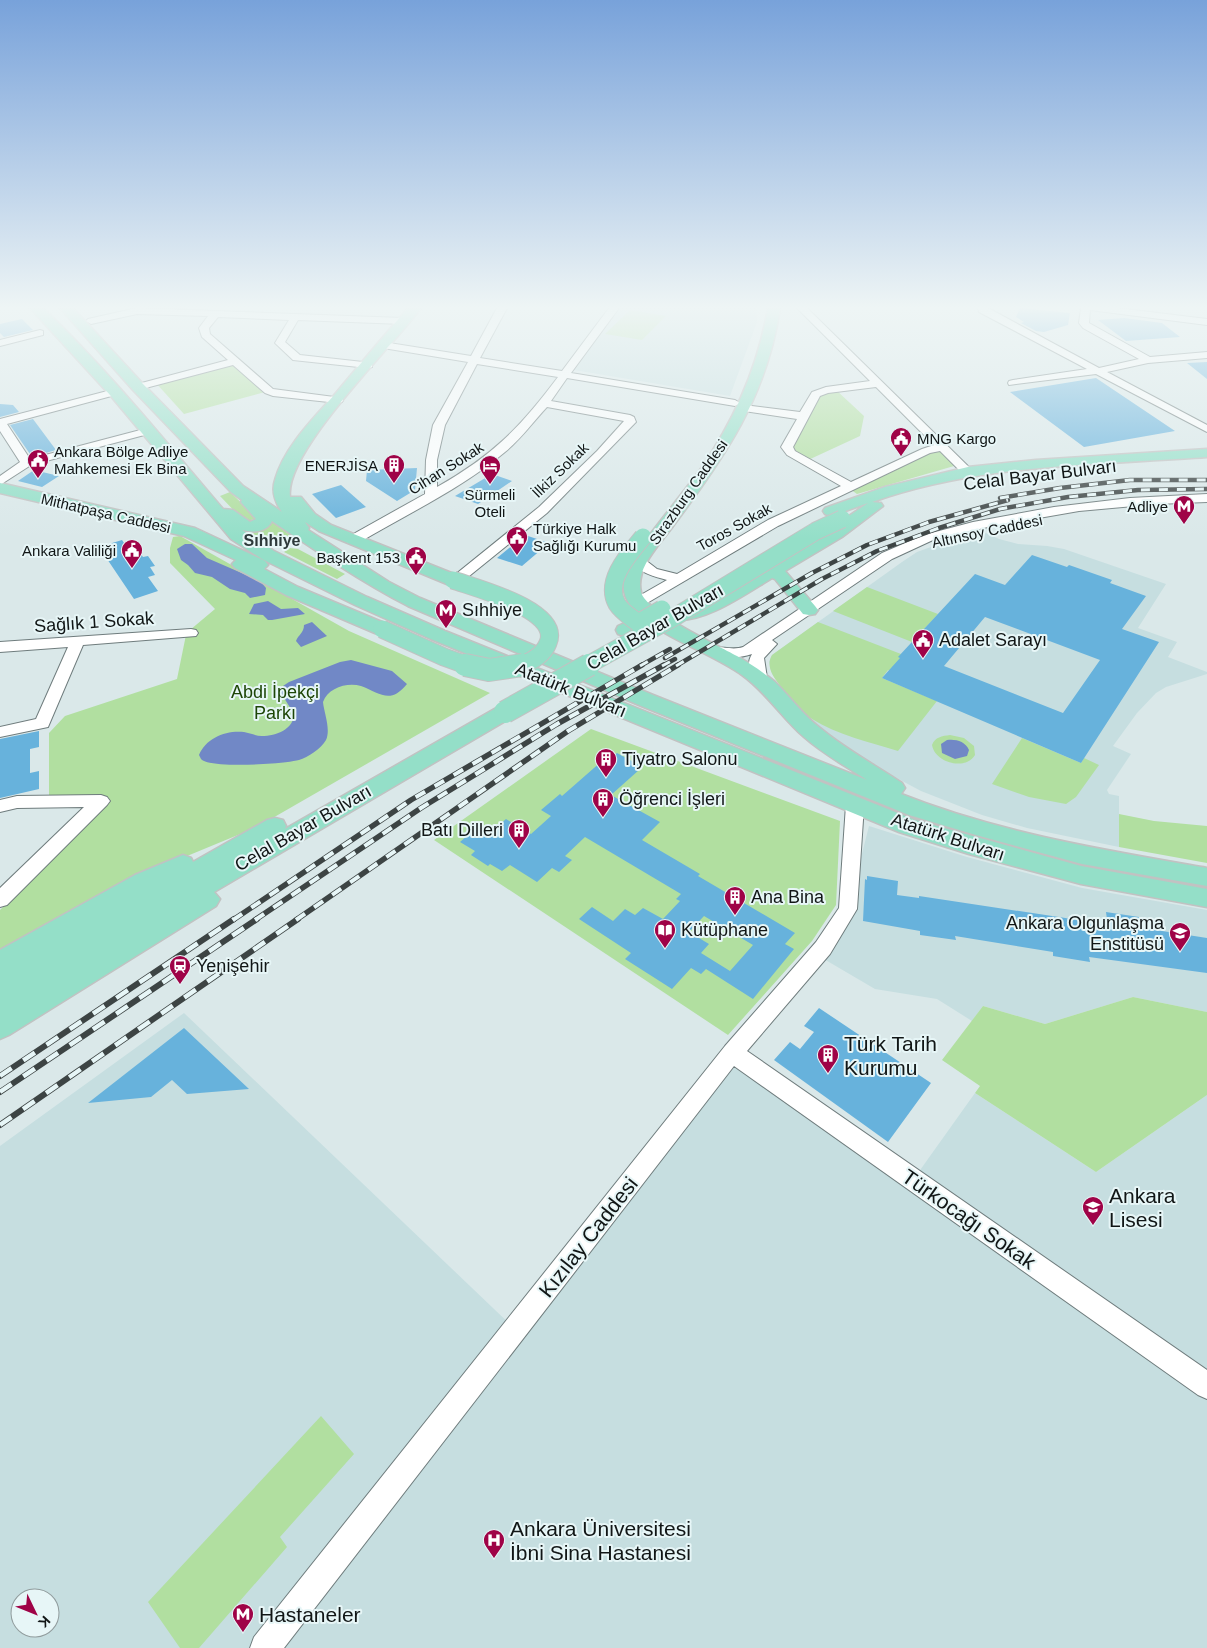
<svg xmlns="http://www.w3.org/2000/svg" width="1207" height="1648" font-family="Helvetica,sans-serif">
<rect width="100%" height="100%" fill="#dae8e9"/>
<path fill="#c6dee0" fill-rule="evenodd" d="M614,308H756L757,322L730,396L568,369Z
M986,533L999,539L1018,544L1047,546L1064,549L1166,584L1138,628L1177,642L1168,657L1207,672V674L1166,687L1156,693L1137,713L1113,746L1131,754L1107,790L1109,794L1119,796V847L1027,828L982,815L921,791L876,767L821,728L788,695L772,674L769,662L772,655L902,562L917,552L942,543Z
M869,826L967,857L1082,888L1207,910V1012L1133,997L1045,1024L983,1006L972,1021L937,999L875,989L817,955L848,909Z
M184,1013L515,1329L732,1053L913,1180L975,1093L1096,1172L1207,1095V1648H0V1146ZM20,1598H50V1628H20Z"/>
<path fill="#b1dfa0" d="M630,310L666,316L642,340L605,334Z
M236,361L269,391L184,414L155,382Z
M835,389L864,416L860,436L806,461L788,444L813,397Z
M935,448L961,464L857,494L847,487Z
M230,492L254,515V519L248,521L242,519L220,496Z
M271,521L298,541L284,542L267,548L248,532C257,532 267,530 271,521Z
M180,536L349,631L490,693L257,827L146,873L0,951V910L108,801L49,797V733L65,716L177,679L187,630H190L215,609L170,563V548L173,537Z
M290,548L298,549L345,574L337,579L284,552Z
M867,587L938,614L912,642L833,611Z
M818,622L901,654L909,662L899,675L888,670L882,678L937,701L898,751C870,742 837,735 812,719C799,711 787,695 778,683C772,675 766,665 772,655Z
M591,729L840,821L836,905L812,941L728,1035L434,840Z
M950,735L964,738L974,746L975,755C966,771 935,763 932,745C935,737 942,736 950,735Z
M1022,738L1081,763L1084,758L1099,765L1076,797L1066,804L1029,797L992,784Z
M1119,814L1154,821L1207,826V863L1119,847Z
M1133,997L1207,1012V1095L1096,1172L975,1093L980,1086L942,1060L983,1006L1045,1024Z
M321,1416L354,1454L280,1537L287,1547L199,1648H180L148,1602Z"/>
<path fill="#7188c6" d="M185,544H192L207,558L260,581L266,588L265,595L250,598L245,593L230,589L212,577L195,573L188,565L181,560L177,549Z
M268,601L281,609L298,608L305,614L272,620H268L263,615L249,614L254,604Z
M312,622L327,636L301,647L296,641C298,635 304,633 304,625Z
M351,660L392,671L407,684C390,705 380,693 361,686C347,682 328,688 323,702C324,713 331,729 326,740C321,749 308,757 299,760C284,764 210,769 201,759L199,755C206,738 226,730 244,732C250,733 256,736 262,736C276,736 294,729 294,714L281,693L283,686L289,682L340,662Z
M947,740C956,739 965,741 969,750L967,756L955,759L942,753L941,744Z"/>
<path fill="#67b2dc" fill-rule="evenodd" d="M1020,308L1070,313L1068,325L1044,332L1036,331L1021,323L1024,322L1016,317Z
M1124,318L1162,323L1180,337L1126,341L1098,320Z
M22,319L33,330L4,337L0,333V324Z
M1207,362V379L1187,363Z
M1096,378L1175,431L1084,447L1010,392Z
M0,404L13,405L19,412L0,417Z
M33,419L56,450L32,457L10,425Z
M417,468L415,490L397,501L366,481L367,470Z
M34,470L59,476L42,487L18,481Z
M492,474L512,481L478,504L455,496Z
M341,485L366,507L336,518L312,494Z
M525,535L549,543L522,566L497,558Z
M122,540L131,553L138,550L143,557L148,556L155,566L150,567L155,575L148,577L158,591L134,599L99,547Z
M1032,555L1067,567L1069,565L1112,580L1110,583L1146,596L1122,629L1159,642L1081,763L882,678L900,658L898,657L975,574L1005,585ZM985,617L1100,660L1063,713L944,666Z
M39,731V747L30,749V773L39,771V789L0,798V739Z
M617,753L639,765L635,768L639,770L611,795L660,822L642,840L700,874L698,876L795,933L785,944L794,949L753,999L706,969L701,974L691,968L672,989L625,959L631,953L579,919L592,907L613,921L625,909L635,915L643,908L663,919L680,901L676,899L681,894L585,837L565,856L572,860L559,872L552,868L537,882L510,865L502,871L490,864L488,866L471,855L475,851L460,842L476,828L487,835L506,819L531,834L551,816L541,810L560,794L562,796L610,754L613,756ZM704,916L753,945L730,971L701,953L709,944L689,932Z
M867,876L898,881L897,895L919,898V896L1085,921L1086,924L1108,927L1106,912L1139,917L1143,928L1207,938V973L1089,957L1090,962L1053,956V952L955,936L956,940L920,935V931L863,921L865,879L867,880Z
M819,1008L931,1083L888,1142L774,1060L790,1042L800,1049L814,1032L804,1026Z
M184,1028L249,1089L187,1094L172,1080L151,1097L88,1103Z"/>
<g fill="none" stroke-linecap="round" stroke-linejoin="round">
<g stroke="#6f7c7d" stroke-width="2">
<path id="minor" d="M137,308L403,318L408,321L403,324L298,320L285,342L300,355L372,363V367L368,368L293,360L275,343L289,320L218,317L209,328L210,334L273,389L342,398L343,400L342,402L338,403L273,396L265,393L233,365L138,390L134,389L133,387L134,385L228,360L202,337L199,328L208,316L137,314L91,324L86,321L88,319Z
M497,308H507L480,358L562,371L609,308H619L571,373L735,400L740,403L735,406L567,378L551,401L630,415L634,417L636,422L547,513L468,577L463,578L456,574L539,507L597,451L624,421L547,407C533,422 521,439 505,452C461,489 407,514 358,543H348L347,540L348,537L425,494L426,460L433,425L468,362L383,348L378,345L383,342L471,356ZM477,364L558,377C520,428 492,456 437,487V460L445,425Z
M797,308H807L974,472L968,476L964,475L940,451L930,453L778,526L642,606H632L630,603L632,600L667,580C653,576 642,574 632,562L634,559H644L657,569L677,574L768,520L841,486L787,455L781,447L797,419L744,411L739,408L744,405L800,412L812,392L826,387L870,381ZM876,387L934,445L922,449L851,482L795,451L793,447L820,396L828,393Z
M978,308H988L1099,368L1139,359L1083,328L1079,323L1081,308H1117L1207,319V325L1090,310L1089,323L1150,357L1207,352V358L1148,363L1107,372L1207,425V432L1096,374L1009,385L1008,383L1009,381L1013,380L1087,369L979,312Z
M40,330L43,331V335L0,346V340Z
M115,389L120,392L119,394L7,424L30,459L148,428L152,429L154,431L152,433L31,465L0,485V476L20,462L0,431V419Z
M1207,494V502L1156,504L1079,511L988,527L933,540L892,559L772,640L777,644L764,658L767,678L764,681H754C748,673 747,662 752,654C738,659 722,658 708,654L706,651L708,648C719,645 732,651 743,647L882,553L924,535L973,522L1054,507L1130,498Z
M191,629L196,630L198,633L196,636L83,645L48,727L0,737V727L36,719L68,647L0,652V642Z
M101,795L107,797L110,801L107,805L7,905L0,907V888L84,807L17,808L0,812V800L17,796Z
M855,799L861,801L864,805L857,909L830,954L747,1051L1207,1370V1399L1198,1395L734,1066L284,1648H250L254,1637L725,1046L816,942L839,908L846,805L849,801Z"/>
</g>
<g stroke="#c1c2c2" stroke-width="3">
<path id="major" d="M30,308H43C108,370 165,441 223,509L233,510L250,522L256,519L241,502L242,500L231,492L133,390L60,308H73L143,384L243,486L282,512C275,502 271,492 275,480C284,447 314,418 336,393C360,364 384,336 408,308H421C392,347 284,452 290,497H301L315,514L331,525L459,576L462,580L459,584L453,585L447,584L319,531L305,522L309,528L308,530L389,582L420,598L653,695L867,780C847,767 823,754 804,737C782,718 766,692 742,675C711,653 665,639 637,613C621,598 620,580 630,562C652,530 677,501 700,470C734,421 758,367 768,308H780C767,396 725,457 673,526C660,544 635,568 641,592C646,612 717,645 737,656C751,664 763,672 775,682C790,697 803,715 820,728C845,749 875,765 902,783L905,788L901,794C999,833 1104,850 1207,868V886L1082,864L976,835L909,815L639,705L408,606C360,581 316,551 272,521C267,532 253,533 242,530L274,551L367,597L445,631L915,820L1081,866L1207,889V907L1081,884L969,854L899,832L431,639L355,605L262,559L231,539L110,395Z
M1207,449V457C1095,465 979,464 872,502L881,503L883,506L842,537L785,571L815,606L818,610L815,614L809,615L803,614L775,579L772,578C747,593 701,626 672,619L669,615L672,611L703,604L830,529L868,503L831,516L825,514L823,511L825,508L885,487L968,467L1036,460Z
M0,483L195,528L265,561L268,565L264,569L298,587L389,625L391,629L389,633L382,635L375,633L286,595L235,568L232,564L236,560L184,536L0,493Z
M638,617C646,620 654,624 659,631L657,635L650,637L637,631L625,636L618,634L616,630L618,626Z
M505,705L512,707L515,712L512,717L214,892L220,899L216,906L9,1035L0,1039V950L135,875L183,855L191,858L193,862L267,820L275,818L283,820L286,826L285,829L498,707Z"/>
</g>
<use href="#minor" fill="#fff" fill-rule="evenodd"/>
<use href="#major" fill="#94dfc8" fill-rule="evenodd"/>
<g stroke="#3d4444" stroke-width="4.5">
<path id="rail-far2" d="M1000,498L1060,488L1130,480H1207
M665,658L812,573L867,545L929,522L1008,500
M640,666L670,649
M662,666L675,659
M676,666L822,579L877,551L939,528L1000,509L1068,497L1138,490L1207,489"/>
</g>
<g stroke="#3d4444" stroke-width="5.5">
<path id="rail-far1" d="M233,920L411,800L642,665
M255,920L421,808L557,724L664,665
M296,920L568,731L678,665"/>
</g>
<g stroke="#3d4444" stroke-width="6">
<path id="rail" d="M0,1076L234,919
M0,1092L257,919
M0,1125L298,919"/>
</g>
<use href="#rail-far2" stroke="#e7f6f7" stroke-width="3" stroke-dasharray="9" stroke-linecap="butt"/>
<use href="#rail-far1" stroke="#e7f6f7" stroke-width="4" stroke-dasharray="11" stroke-linecap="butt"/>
<use href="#rail" stroke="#e7f6f7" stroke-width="4.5" stroke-dasharray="14" stroke-linecap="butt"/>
<g stroke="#c1c2c2" stroke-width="19" stroke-linecap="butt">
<path id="major-bridge-far1" d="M643,537C629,554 604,581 617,604C622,612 631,617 638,623L662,609
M453,580C475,588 562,610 548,643C543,656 531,662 519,666
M382,629L444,657L469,666
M586,666L678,615L816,531L842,519"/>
</g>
<g stroke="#c1c2c2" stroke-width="24" stroke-linecap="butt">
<path id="major-bridge" d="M465,665L489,670L523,665
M505,712L589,665"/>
</g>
<use href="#major-bridge-far1" stroke="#94dfc8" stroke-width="17"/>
<use href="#major-bridge" stroke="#94dfc8" stroke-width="22"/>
</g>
<linearGradient id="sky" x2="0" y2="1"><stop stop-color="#78a2da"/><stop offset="0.57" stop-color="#eef5f5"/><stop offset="1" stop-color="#eef5f5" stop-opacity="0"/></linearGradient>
<rect width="1207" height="539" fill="url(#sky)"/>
<defs>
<g id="civic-pin" transform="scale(1.125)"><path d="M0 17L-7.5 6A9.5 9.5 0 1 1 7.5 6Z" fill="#9f0347" stroke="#e7f6f7"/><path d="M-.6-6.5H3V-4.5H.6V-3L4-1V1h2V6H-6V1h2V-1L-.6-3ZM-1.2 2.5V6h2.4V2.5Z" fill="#fff"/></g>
<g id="building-pin" transform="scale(1.125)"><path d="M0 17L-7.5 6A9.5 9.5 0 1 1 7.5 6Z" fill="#9f0347" stroke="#e7f6f7"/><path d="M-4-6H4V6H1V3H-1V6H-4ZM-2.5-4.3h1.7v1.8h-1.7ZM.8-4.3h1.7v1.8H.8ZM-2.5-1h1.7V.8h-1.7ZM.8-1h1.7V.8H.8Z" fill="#fff"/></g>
<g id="hotel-pin" transform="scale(1.125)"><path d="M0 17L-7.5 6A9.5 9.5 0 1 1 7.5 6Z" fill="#9f0347" stroke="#e7f6f7"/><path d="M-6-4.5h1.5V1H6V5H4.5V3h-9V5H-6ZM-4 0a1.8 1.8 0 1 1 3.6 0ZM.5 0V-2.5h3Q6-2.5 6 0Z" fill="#fff"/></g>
<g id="metro-pin" transform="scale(1.125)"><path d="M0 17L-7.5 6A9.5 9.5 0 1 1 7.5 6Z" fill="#9f0347" stroke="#e7f6f7"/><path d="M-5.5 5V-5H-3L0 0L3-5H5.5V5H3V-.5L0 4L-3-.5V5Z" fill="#fff"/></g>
<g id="library-pin" transform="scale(1.125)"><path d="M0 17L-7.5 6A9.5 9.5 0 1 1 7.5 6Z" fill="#9f0347" stroke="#e7f6f7"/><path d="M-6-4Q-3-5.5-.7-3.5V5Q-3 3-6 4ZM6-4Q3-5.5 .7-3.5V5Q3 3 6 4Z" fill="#fff"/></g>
<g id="school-pin" transform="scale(1.125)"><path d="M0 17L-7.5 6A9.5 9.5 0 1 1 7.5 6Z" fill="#9f0347" stroke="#e7f6f7"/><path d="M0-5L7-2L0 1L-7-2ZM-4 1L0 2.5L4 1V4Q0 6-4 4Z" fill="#fff"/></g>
<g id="station-pin" transform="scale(1.125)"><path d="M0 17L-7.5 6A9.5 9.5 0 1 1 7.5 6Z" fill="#9f0347" stroke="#e7f6f7"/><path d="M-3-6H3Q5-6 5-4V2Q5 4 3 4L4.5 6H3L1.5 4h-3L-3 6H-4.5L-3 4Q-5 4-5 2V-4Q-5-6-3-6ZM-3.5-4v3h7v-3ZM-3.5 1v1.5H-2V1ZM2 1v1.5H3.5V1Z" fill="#fff"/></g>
<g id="hospital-pin" transform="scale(1.125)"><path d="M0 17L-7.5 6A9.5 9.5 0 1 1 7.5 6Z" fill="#9f0347" stroke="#e7f6f7"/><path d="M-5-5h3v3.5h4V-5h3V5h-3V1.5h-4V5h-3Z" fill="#fff"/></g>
</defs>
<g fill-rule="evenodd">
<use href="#civic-pin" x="901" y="438"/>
<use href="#civic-pin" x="38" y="460"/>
<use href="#building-pin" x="394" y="465"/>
<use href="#hotel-pin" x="490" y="466"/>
<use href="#metro-pin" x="1184" y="506"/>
<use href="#civic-pin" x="517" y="537"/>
<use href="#civic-pin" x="132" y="550"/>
<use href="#civic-pin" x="416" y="557"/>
<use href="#metro-pin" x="446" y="610"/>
<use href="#civic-pin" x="923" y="640"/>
<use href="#building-pin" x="606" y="759"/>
<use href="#building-pin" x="603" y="799"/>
<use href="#building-pin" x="519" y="830"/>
<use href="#building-pin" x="735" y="897"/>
<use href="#library-pin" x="665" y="930"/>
<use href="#school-pin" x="1180" y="933"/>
<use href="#station-pin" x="180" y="966"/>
<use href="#building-pin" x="828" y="1055"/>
<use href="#school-pin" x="1093" y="1207"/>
<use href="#hospital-pin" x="494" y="1540"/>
<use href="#metro-pin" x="243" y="1614"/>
</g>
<g text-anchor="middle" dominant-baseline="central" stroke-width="4" stroke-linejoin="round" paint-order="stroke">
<g font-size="15" fill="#111616" stroke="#e7f6f7" text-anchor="end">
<text x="917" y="438" text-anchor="start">MNG Kargo</text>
<text x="54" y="451" text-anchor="start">Ankara Bölge Adliye<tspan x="54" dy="17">Mahkemesi Ek Bina</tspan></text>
<text x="378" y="465">ENERJİSA</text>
<text x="490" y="494" text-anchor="middle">Sürmeli<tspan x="490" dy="17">Oteli</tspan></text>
<text x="1168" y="506">Adliye</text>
<text x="533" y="528" text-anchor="start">Türkiye Halk<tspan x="533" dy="17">Sağlığı Kurumu</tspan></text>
<text x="116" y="550">Ankara Valiliği</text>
<text x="400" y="557">Başkent 153</text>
</g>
<g font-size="15" fill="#111616" stroke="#e7f6f7">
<text transform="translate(446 468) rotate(-32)">Cihan Sokak</text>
<text transform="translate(560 470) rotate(-44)">İlkiz Sokak</text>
<text transform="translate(688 492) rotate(-55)">Strazburg Caddesi</text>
<text transform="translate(106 513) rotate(13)">Mithatpaşa Caddesi</text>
<text transform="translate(734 527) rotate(-29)">Toros Sokak</text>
<text transform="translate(987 531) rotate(-12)">Altınsoy Caddesi</text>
</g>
<g font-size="16" font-weight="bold" fill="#2d393a" stroke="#e7f6f7">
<text x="272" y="540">Sıhhiye</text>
</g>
<g font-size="18" fill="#111616" stroke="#e7f6f7">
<text transform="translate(1040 475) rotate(-7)">Celal Bayar Bulvarı</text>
<text transform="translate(94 622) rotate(-4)">Sağlık 1 Sokak</text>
<text transform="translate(655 627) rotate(-30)">Celal Bayar Bulvarı</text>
<text transform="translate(571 690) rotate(22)">Atatürk Bulvarı</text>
<text transform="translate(303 828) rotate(-30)">Celal Bayar Bulvarı</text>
<text transform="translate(948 837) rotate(18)">Atatürk Bulvarı</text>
</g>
<g font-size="18" fill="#111616" stroke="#e7f6f7" text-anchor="start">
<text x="462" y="610">Sıhhiye</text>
<text x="939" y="640">Adalet Sarayı</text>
<text x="622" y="759">Tiyatro Salonu</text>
<text x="619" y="799">Öğrenci İşleri</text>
<text x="503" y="830" text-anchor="end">Batı Dilleri</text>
<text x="751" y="897">Ana Bina</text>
<text x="1164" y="923" text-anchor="end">Ankara Olgunlaşma<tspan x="1164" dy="21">Enstitüsü</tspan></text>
<text x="681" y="930">Kütüphane</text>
<text x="196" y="966">Yenişehir</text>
</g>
<g font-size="18" fill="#1d4606" stroke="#e7f6f7">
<text x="275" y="692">Abdi İpekçi<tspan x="275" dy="21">Parkı</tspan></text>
</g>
<g font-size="21" fill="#111616" stroke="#e7f6f7" text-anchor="start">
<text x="844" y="1043">Türk Tarih<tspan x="844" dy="24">Kurumu</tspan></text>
<text x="1109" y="1195">Ankara<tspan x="1109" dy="24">Lisesi</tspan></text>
<text x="510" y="1528">Ankara Üniversitesi<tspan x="510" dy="24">İbni Sina Hastanesi</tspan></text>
<text x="259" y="1614">Hastaneler</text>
</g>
<g font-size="21" fill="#111616" stroke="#e7f6f7">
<text transform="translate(969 1219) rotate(35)">Türkocağı Sokak</text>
<text transform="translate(588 1237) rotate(-52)">Kızılay Caddesi</text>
</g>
</g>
<g transform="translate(35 1613) rotate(133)"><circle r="24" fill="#e7f6f7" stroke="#919c9d"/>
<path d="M0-4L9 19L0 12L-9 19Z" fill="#9f0347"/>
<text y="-8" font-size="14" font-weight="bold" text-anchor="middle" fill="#111616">K</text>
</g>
</svg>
